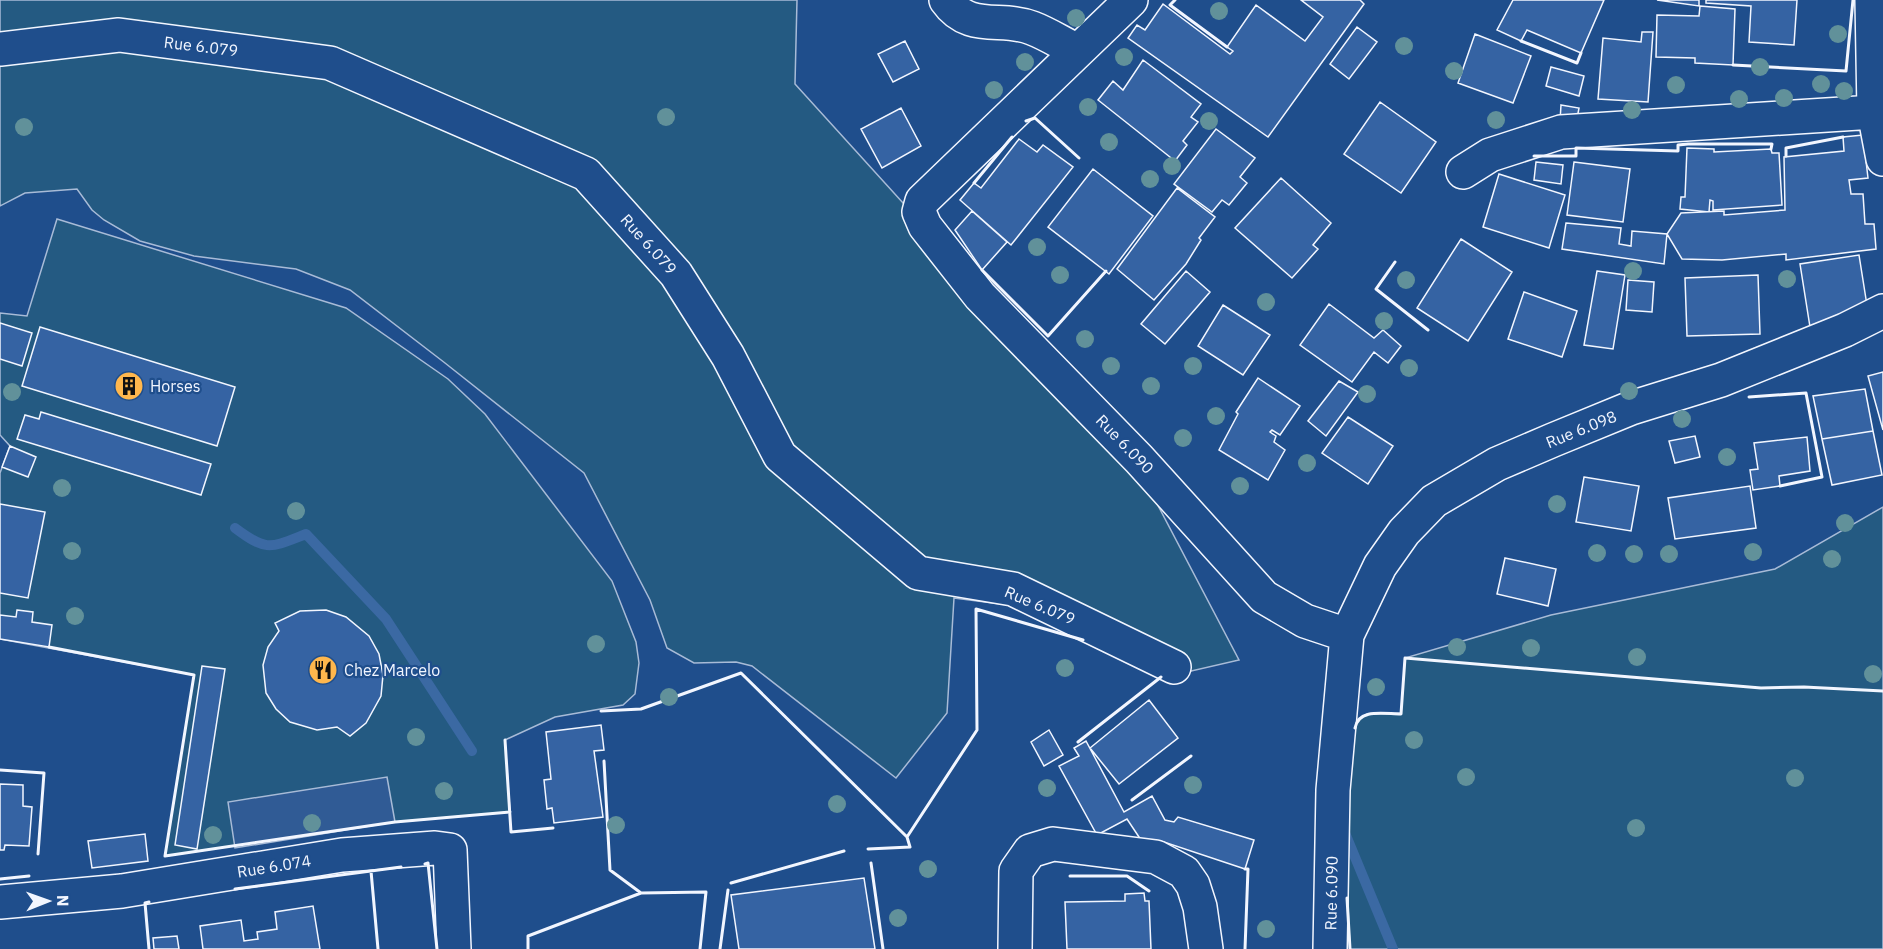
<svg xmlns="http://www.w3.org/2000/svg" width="1883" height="949" font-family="'IBM Plex Sans',sans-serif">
<rect width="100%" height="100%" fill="#1f4e8c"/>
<path fill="#245a82" stroke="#a8bbd7" stroke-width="1.5" d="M0,0H797L795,84L1131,454L1239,660L1187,672L1062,612L954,598L947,713L896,778L752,666L736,662L694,663L667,648L650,600L584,473L445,363L350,290L296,269L194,256L140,241L104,220L92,210L77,189L25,193L0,206Z
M57,219L346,308L448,379L485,414L612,581L636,642L639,663L635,694L623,705L555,717L505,740L510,812L395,822L165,856L194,675L0,639V473L10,446L0,435V313L27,316Z
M1883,507V949H1350L1347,885L1348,755L1358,719L1367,714L1401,713L1405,658L1551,615L1775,569Z"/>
<path fill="#305b95" stroke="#a8bbd7" stroke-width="1.5" d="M387,777L395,822L235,848L228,802Z"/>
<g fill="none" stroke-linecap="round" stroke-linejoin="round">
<path stroke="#3b69a3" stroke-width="10" d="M235,528C267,552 270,548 306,534L386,619L472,751
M1345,833L1393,949"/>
</g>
<path fill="#3563a3" stroke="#f2f6ff" stroke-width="1.5" d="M1301,0H1360L1364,4L1268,137L1128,38L1137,25L1145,30L1163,4L1230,54L1233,51L1227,47L1256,5L1305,41L1323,17Z
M1513,0H1604L1581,53L1527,30L1521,41L1497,30Z
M1657,0H1699V6Z
M1706,0H1797L1794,45L1749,42L1751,6L1706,3Z
M1700,6L1735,9L1733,65L1695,63V58L1656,57L1657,15L1699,16Z
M1357,27L1377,42L1349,79L1330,64Z
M1642,32H1653L1648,102L1598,99L1603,38L1641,42Z
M1475,34L1531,56L1513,103L1458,83Z
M905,41L919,69L893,82L878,54Z
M1143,60L1201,104L1191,117L1198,122L1183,141L1187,145L1175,161L1098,100L1113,81L1123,90Z
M1551,67L1584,76L1579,96L1546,86Z
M1380,102L1436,142L1401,193L1344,154Z
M1561,105L1579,108L1576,124L1560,121Z
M901,108L921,146L882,168L861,129Z
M1216,129L1255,158L1240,177L1247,183L1229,205L1222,200L1212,212L1174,184Z
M1863,135L1868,178L1849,180L1851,194H1863L1865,224H1874L1876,249L1786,260V254L1722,260L1682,259L1667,234L1681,213L1724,211V215L1785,210L1784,157L1844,151L1843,137Z
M1019,139L1037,152L1043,145L1073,167L1011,245L960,200L974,183L981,188Z
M1687,148L1714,149V152L1771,149L1772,153H1779L1782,205L1713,210V201L1710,200L1709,212L1680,209L1681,197H1685Z
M1536,162L1563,165L1561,184L1534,180Z
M1574,162L1630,169L1623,222L1567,215Z
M1093,169L1153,216L1109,274L1048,227Z
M1499,174L1565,195L1549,248L1483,227Z
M1281,178L1331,223L1313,245L1318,249L1292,278L1235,228Z
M1177,188L1215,217L1199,238L1201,240L1186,264L1154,300L1117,269Z
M972,211L1007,242L982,270L955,230Z
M1566,223L1621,228L1619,244L1631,246L1632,231L1667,234L1664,264L1562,249Z
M1461,239L1512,272L1468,341L1417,308Z
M1859,255L1869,318L1810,327L1800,264Z
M1186,271L1210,292L1165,344L1141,324Z
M1597,271L1625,275L1613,349L1584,345Z
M1758,275L1760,334L1687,336L1685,278Z
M1628,280L1654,282L1652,312L1626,310Z
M1524,292L1577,311L1562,357L1508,339Z
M1329,304L1374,338L1383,330L1401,346L1388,363L1374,352L1352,382L1300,345Z
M1223,305L1270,335L1243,375L1198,346Z
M0,323L32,333L22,366L0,359Z
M40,327L235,387L217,446L22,386Z
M1883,372V430L1868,376Z
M1258,378L1300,406L1280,435L1272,430L1270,432L1276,436L1274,442L1285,450L1268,480L1219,450L1238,414L1236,412Z
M1339,381L1358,392L1326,436L1308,421Z
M1865,389L1873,431L1822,439L1813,396Z
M41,412L211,464L201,495L17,439L25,415L39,419Z
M1348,417L1393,446L1368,484L1322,453Z
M1873,431L1882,475L1832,485L1822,439Z
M1695,436L1700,457L1675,463L1669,441Z
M1807,437L1810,471L1779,476L1780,486L1753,490L1750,470L1758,469L1754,443Z
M10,446L36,457L28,477L2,467Z
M1584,477L1639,486L1631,531L1576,522Z
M1750,486L1756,528L1675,539L1668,498Z
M0,504L45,512L28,598L0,593Z
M1505,558L1556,569L1548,606L1497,594Z
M17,610L33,612L32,622L52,625L49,647L0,639V615L16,617Z
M326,610L346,617L369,636L379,654L383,675L381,696L366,723L350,736L337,727L317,730L290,722L276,709L266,693L263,665L268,647L279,631L275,623L300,611Z
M202,666L225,669L197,849L175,845Z
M1149,700L1178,738L1119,784L1090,748Z
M601,725L604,750L594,751L603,817L554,823L552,808L547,809L544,780L551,779L546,732Z
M1049,730L1063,755L1044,766L1031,742Z
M1086,741L1124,812L1152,796L1165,820L1174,822L1178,817L1254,840L1245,869L1164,842L1147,849L1127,819L1097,835L1059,766L1079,756L1074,748Z
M0,784L23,785V806L32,807L29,846L5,845L4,850H0Z
M145,834L148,861L92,868L88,841Z
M864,878L875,949H739L731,895Z
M1144,893L1145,901H1149L1151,949H1067L1065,902L1125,901V894Z
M313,906L320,949H203L200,926L241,920L244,941L258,939L257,932L277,929L275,912Z
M177,936L179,949H154L153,938Z"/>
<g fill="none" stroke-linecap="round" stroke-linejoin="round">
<g stroke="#f2f6ff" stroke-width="36">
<path id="minor" d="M946,0C969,33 1001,16 1032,28C1048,34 1063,44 1078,51
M1131,0L922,201L919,212L925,226L980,296L1139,459L1264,597L1305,621L1347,635L1333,790L1330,949
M1872,0L1874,112L1883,159
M0,49L119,35L330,63L586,174L676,274L728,356L780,456L918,573L1013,589L1174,667
M1463,172L1490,155L1561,132L1874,112
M1347,635L1380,566L1404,532L1434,501L1497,464L1553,440L1631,408L1721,380L1845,330L1883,311
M0,902L122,891L342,855L435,848L450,850L454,949
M1015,949L1016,871L1030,851L1053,844L1156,857L1184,872L1193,885L1200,907L1206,949"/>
</g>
<use href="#minor" stroke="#1f4e8c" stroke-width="33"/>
<path stroke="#f2f6ff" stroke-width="3" d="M1175,0L1170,5L1227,47
M1521,41L1577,63L1581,53
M1733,65L1846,71L1853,0
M1026,121L1035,118L1079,158
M1534,156H1576V148L1678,151V145L1688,144H1772L1771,149
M1786,156V148L1843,137
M974,183L1012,137
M1395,262L1376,289L1428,330
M982,270L1048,336L1106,271
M1749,397L1806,393L1822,477L1780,486
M49,647L194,675L165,856L395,822L510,812
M601,711L641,709L741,673L907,837L910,847L868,849
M1355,728C1359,708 1384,714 1401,714L1405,658L1761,688L1804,687L1883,691
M505,740L511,832L553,828
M1078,742L1161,677
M604,761L610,870L641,893
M0,770L44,773L38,854
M1132,800L1191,756
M907,837L977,730L976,609L1083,640
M871,863L883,949
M425,864L428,863L437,949
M371,871L378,949
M1070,876H1127L1149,891
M0,879L29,876
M731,883L844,851
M235,889L401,867
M1347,898L1350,949
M149,902L145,903L149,949
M528,949V936L641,893L706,892L700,949
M720,949L728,890
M1245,949L1248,869H1245"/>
</g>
<g fill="#61919a">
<circle cx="1219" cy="11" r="9"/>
<circle cx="1076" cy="18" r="9"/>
<circle cx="1838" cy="34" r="9"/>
<circle cx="1404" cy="46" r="9"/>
<circle cx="1124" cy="57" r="9"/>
<circle cx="1025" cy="62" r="9"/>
<circle cx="1760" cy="67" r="9"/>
<circle cx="1454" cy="71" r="9"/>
<circle cx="1821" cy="84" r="9"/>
<circle cx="1676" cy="85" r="9"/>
<circle cx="994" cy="90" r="9"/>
<circle cx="1844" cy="91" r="9"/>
<circle cx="1784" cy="98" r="9"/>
<circle cx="1739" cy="99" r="9"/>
<circle cx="1088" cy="107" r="9"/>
<circle cx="1632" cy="110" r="9"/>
<circle cx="666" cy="117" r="9"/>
<circle cx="1496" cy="120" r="9"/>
<circle cx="1209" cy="121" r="9"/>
<circle cx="24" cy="127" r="9"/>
<circle cx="1109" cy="142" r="9"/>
<circle cx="1172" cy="166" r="9"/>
<circle cx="1150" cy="179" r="9"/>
<circle cx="1037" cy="247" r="9"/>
<circle cx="1633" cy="271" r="9"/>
<circle cx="1060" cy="275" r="9"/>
<circle cx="1787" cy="279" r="9"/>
<circle cx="1406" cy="280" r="9"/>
<circle cx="1266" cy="302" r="9"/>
<circle cx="1384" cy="321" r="9"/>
<circle cx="1085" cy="339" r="9"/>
<circle cx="1111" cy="366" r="9"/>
<circle cx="1193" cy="366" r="9"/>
<circle cx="1409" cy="368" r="9"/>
<circle cx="1151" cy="386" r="9"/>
<circle cx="1629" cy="391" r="9"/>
<circle cx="12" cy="392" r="9"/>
<circle cx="1367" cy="394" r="9"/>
<circle cx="1216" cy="416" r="9"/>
<circle cx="1682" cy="419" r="9"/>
<circle cx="1183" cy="438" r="9"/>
<circle cx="1727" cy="457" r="9"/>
<circle cx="1307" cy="463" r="9"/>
<circle cx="1240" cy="486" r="9"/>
<circle cx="62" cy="488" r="9"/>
<circle cx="1557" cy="504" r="9"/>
<circle cx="296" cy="511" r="9"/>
<circle cx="1845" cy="523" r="9"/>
<circle cx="72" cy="551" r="9"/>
<circle cx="1753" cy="552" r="9"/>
<circle cx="1597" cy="553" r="9"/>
<circle cx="1634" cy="554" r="9"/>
<circle cx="1669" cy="554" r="9"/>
<circle cx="1832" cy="559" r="9"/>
<circle cx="75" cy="616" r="9"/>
<circle cx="596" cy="644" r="9"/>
<circle cx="1457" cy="647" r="9"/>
<circle cx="1531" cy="648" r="9"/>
<circle cx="1637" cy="657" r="9"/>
<circle cx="1065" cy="668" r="9"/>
<circle cx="1873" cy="674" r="9"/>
<circle cx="1376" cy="687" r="9"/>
<circle cx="669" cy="697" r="9"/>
<circle cx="416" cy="737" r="9"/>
<circle cx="1414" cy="740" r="9"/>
<circle cx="1466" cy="777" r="9"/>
<circle cx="1795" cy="778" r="9"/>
<circle cx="1193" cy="785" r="9"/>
<circle cx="1047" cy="788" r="9"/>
<circle cx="444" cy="791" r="9"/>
<circle cx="837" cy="804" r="9"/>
<circle cx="312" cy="823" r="9"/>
<circle cx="616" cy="825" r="9"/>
<circle cx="1636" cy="828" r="9"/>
<circle cx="213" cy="835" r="9"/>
<circle cx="928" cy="869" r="9"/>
<circle cx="898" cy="918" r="9"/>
<circle cx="1266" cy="929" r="9"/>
</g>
<defs>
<g id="building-disc" transform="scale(1.5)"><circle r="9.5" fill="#ffb74d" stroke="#1f4e8c"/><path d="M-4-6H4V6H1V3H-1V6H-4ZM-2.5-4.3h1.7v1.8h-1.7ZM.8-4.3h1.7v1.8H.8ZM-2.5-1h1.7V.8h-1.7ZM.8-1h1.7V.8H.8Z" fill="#111"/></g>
<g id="restaurant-disc" transform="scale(1.5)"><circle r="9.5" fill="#ffb74d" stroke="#1f4e8c"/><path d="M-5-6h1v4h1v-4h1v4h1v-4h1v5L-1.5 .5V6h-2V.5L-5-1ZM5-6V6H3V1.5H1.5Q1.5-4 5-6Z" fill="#111"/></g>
</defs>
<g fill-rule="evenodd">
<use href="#building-disc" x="129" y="386"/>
<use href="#restaurant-disc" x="323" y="670"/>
</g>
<g text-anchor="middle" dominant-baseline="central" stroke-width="4.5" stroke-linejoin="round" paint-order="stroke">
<g font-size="16" fill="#f2f6ff" stroke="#1f4e8c">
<text transform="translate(201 46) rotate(7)">Rue 6.079</text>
<text transform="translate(649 244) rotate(48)">Rue 6.079</text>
<text transform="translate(1581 429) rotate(-22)">Rue 6.098</text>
<text transform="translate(1125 444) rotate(46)">Rue 6.090</text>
<text transform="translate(1040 605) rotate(23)">Rue 6.079</text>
<text transform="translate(274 866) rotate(-9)">Rue 6.074</text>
<text transform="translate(1331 893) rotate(-89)">Rue 6.090</text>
</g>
<g font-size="16" fill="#f2f6ff" stroke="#1f4e8c" text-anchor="start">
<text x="150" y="386">Horses</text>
<text x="344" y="670">Chez Marcelo</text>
</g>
</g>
<g transform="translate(48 901) rotate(89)" stroke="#1f4e8c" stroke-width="4.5" paint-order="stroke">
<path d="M0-4.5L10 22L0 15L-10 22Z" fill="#f2f6ff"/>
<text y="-9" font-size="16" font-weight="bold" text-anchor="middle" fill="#f2f6ff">N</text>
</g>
</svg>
